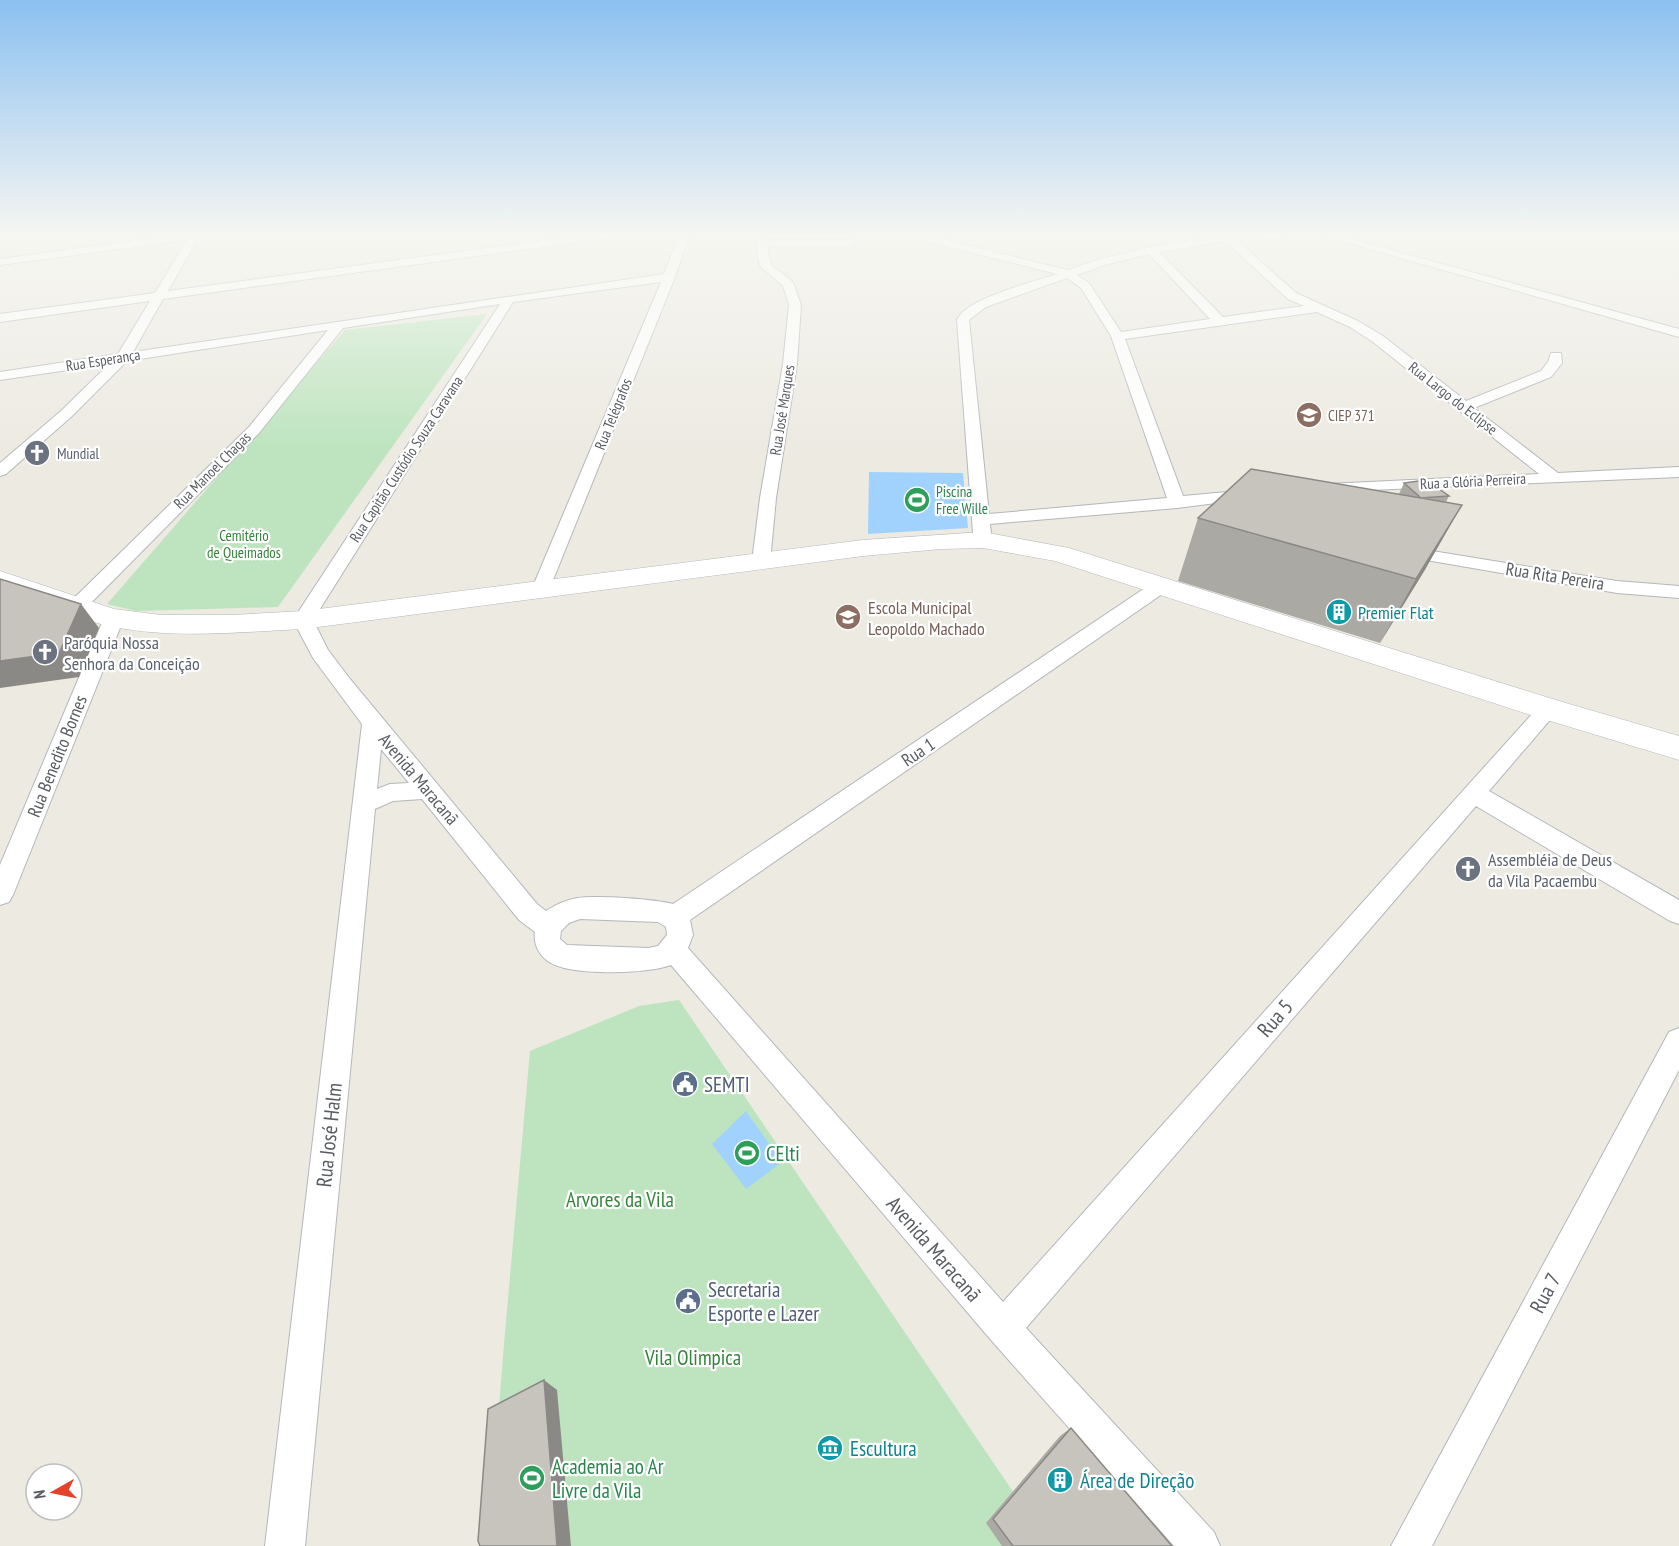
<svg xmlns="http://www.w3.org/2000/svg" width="1679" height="1546" font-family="'PT Sans Narrow',sans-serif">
<rect width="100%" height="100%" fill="#eceae1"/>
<path fill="#bde4be" d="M487,314L278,607L136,611L107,604L345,330Z
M679,1000L1050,1546H488L504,1344L530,1051L639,1006Z"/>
<path fill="#a0d2fd" d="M869,472L963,473L968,528L868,534Z
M746,1111L782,1162L746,1189L712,1144Z"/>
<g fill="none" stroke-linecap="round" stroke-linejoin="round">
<g stroke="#b4b7bb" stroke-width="2">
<path id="street" d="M176,235H205L198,238L168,291L584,235H613L608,238L163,299L133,352L664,274L679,235H689L675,277L547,595H533L531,591L661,282L513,302L313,620L328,650L350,679L537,904L546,911C555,905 566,900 577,898C596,895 655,899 673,904L1154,582H1168L1170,586L1168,590L690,920L693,935L688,948L1003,1302L1541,704L1548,702L1555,704L1559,709L1555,714L1489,791L1679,900V924L1670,921L1476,806L1026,1328L1214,1532L1220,1546H1174L991,1340L671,965C648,974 572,976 551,963C540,957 533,945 535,932L519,920L422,799L393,801L375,809L305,1546H265L362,724L313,658L293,620L500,304L343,328L259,433L83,611H69L67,607L69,603L249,427L328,330L127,361L71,417L6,474L0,476V463L61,411L109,364L0,380V372L118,354L150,301L0,322V314L155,293L187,240L0,265V259ZM381,749L409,783L390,784L377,789ZM580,919L658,922L666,927L667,935L658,946L648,948L567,945L560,939L561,931L569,923Z
M754,235H764L765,240H850L855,243L850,246H767L771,265L793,282L801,305L797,364L776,498L770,562L767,566H755L752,562L760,498L783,364L789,305L783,286L760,266Z
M907,235H926L1068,270L1100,259L1151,247L1218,236L1290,235L1285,238L1238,241L1296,293L1358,321L1383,336L1466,401L1541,371L1548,362L1551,353H1561L1562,363L1551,377L1474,408L1558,473L1679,467V477L1321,492L1319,489L1321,486L1327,484L1539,474L1373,342L1350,327L1317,312L1125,339L1183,496L1249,490L1255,492L1257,495L1255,498L1177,508L990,524L991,533L988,537H976L973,533L957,320C966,298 1034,282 1057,274L908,237ZM1220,242H1226L1288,299L1304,306L1223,317L1159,252ZM1149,254L1210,319L1121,332L1089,283L1077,275L1108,264ZM1067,278L1081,288L1111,336L1167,498L989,514L969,320L986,307Z
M1320,235H1337L1679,329V337Z
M1432,551L1617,581L1679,586V598L1617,593L1426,560L1423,556L1426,552Z
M114,612L121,614L124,618L13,895L9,902L0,905V865L104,618L107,614Z
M1679,1028V1070L1432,1546H1391L1669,1032Z"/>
</g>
<g stroke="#b5b8bd" stroke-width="1">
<path id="secondary" d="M983,532L1069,548L1559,701L1679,736V760L1537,717L1055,561L983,548L941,549L863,556L303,629C240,632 176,639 114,627C74,619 38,602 0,588V571L114,609L161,615H232L303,611L863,540Z"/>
</g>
<use href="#street" fill="#fff" fill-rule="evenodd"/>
<use href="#secondary" fill="#fff" fill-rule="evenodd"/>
</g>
<path fill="#aba9a3" d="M1404,483L1449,496L1446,502L1426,568L1380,643L1178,581L1198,518L1399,494Z
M1071,1428L1172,1546H1002L986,1523L1060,1436Z"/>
<path fill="#8b8985" d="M1462,505L1426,568L1380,643L1416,579Z
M81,604L99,628L79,677L0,688V661Z
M544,1380L557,1390L571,1546H557Z"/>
<path fill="#c7c4be" stroke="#8b8985" stroke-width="1.5" d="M1251,469L1462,505L1416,579L1198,518Z
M1426,480L1449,496L1421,498L1404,483Z
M0,579L81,604L59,653L0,661Z
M544,1380L557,1546H480L478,1541L488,1409Z
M1071,1428L1172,1546H1013L993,1519Z"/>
<linearGradient id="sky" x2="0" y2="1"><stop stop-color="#8bc0f0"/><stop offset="0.52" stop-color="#f6f6f2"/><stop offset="1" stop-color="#f6f6f2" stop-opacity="0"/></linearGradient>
<rect width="1679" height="451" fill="url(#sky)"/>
<defs>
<g id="school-disc" transform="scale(1.35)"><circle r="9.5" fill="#8d6e63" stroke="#fff"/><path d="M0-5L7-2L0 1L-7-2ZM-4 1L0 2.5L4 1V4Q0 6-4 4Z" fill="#fff"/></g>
<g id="church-disc" transform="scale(1.35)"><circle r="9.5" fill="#6b7280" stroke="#fff"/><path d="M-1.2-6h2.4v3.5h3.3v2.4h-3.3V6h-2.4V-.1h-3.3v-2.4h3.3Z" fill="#fff"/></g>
<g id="stadium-disc" transform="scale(1.35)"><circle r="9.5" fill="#2e9e5b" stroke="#fff"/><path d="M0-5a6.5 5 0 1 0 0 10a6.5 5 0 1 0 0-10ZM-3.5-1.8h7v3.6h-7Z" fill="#fff"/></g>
<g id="building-disc" transform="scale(1.35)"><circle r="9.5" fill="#0f9aa8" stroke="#fff"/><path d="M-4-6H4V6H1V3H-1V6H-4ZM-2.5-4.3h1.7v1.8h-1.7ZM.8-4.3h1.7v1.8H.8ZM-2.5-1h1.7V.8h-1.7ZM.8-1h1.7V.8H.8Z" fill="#fff"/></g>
<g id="civic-disc" transform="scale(1.35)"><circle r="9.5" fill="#5c6f8a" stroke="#fff"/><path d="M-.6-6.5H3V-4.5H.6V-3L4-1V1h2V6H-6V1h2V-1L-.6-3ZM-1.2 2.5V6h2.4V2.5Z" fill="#fff"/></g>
<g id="museum-disc" transform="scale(1.35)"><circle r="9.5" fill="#0f9aa8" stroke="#fff"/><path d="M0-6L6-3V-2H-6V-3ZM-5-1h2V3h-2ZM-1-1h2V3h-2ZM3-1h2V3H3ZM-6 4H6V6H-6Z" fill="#fff"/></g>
</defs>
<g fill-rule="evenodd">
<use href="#school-disc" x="1309" y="415"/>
<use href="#church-disc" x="37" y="453"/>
<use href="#stadium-disc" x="917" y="500"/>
<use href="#building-disc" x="1339" y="612"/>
<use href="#school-disc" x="848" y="617"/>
<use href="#church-disc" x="45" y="652"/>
<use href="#church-disc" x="1468" y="869"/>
<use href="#civic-disc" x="685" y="1084"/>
<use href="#stadium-disc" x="747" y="1153"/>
<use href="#civic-disc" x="688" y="1301"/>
<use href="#museum-disc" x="830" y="1448"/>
<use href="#stadium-disc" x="532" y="1478"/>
<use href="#building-disc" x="1060" y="1480"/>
</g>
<g text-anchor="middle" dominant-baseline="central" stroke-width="4.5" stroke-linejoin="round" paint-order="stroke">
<g font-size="15" fill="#595d62" stroke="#fff">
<text transform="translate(103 360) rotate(-9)">Rua Esperança</text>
<text transform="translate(1453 398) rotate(38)">Rua Largo do Eclipse</text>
<text transform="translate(782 410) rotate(-81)">Rua José Marques</text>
<text transform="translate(613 414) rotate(-68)">Rua Telégrafos</text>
<text transform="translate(406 459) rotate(-57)">Rua Capitão Custódio Souza Caravana</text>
<text transform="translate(212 470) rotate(-45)">Rua Manoel Chagas</text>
<text transform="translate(1473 481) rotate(-3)">Rua a Glória Perreira</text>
</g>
<g font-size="15" fill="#785e54" stroke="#fff" text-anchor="start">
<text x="1328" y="415">CIEP 371</text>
</g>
<g font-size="15" fill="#5b616d" stroke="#fff" text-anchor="start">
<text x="57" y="453">Mundial</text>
</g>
<g font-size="15" fill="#27864d" stroke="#fff" text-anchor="start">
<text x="936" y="491">Piscina<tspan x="936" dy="17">Free Wille</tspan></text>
</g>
<g font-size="15" fill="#36843c" stroke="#fff">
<text x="244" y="535">Cemitério<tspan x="244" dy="17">de Queimados</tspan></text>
</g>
<g font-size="18" fill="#595d62" stroke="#fff">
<text transform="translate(1555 576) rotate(9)">Rua Rita Pereira</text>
<text transform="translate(918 752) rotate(-34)">Rua 1</text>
<text transform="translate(57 756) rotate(-68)">Rua Benedito Bornes</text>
<text transform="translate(419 779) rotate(50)">Avenida Maracanã</text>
</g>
<g font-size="18" fill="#785e54" stroke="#fff" text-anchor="start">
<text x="868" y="607">Escola Municipal<tspan x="868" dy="21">Leopoldo Machado</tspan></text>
</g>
<g font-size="18" fill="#0d838f" stroke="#fff" text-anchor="start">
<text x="1358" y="612">Premier Flat</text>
</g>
<g font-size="18" fill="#5b616d" stroke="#fff" text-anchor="start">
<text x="64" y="642">Paróquia Nossa<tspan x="64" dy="21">Senhora da Conceição</tspan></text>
<text x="1488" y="859">Assembléia de Deus<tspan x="1488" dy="21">da Vila Pacaembu</tspan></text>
</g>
<g font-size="21" fill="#595d62" stroke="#fff">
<text transform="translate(1275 1018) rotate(-49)">Rua 5</text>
<text transform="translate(329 1135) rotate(-84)">Rua José Halm</text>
<text transform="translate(934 1249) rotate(49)">Avenida Maracanã</text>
<text transform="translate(1545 1293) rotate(-62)">Rua 7</text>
</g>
<g font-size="21" fill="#4e5e75" stroke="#fff" text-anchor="start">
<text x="704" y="1084">SEMTI</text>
<text x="708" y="1289">Secretaria<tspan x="708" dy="24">Esporte e Lazer</tspan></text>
</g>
<g font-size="21" fill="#27864d" stroke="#fff" text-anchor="start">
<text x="766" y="1153">CElti</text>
<text x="552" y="1466">Academia ao Ar<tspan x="552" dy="24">Livre da Vila</tspan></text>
</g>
<g font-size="21" fill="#36843c" stroke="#fff">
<text x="620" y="1199">Arvores da Vila</text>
<text x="693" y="1357">Vila Olimpica</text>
</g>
<g font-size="21" fill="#0d838f" stroke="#fff" text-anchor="start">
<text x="850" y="1448">Escultura</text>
<text x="1080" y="1480">Área de Direção</text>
</g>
</g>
<g transform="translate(54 1492) rotate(261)"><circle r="28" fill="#ffffff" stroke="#bdbec0" stroke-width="1.5"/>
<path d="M0-4.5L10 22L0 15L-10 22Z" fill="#e5422e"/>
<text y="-9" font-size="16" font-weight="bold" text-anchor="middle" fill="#595d62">N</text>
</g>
</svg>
